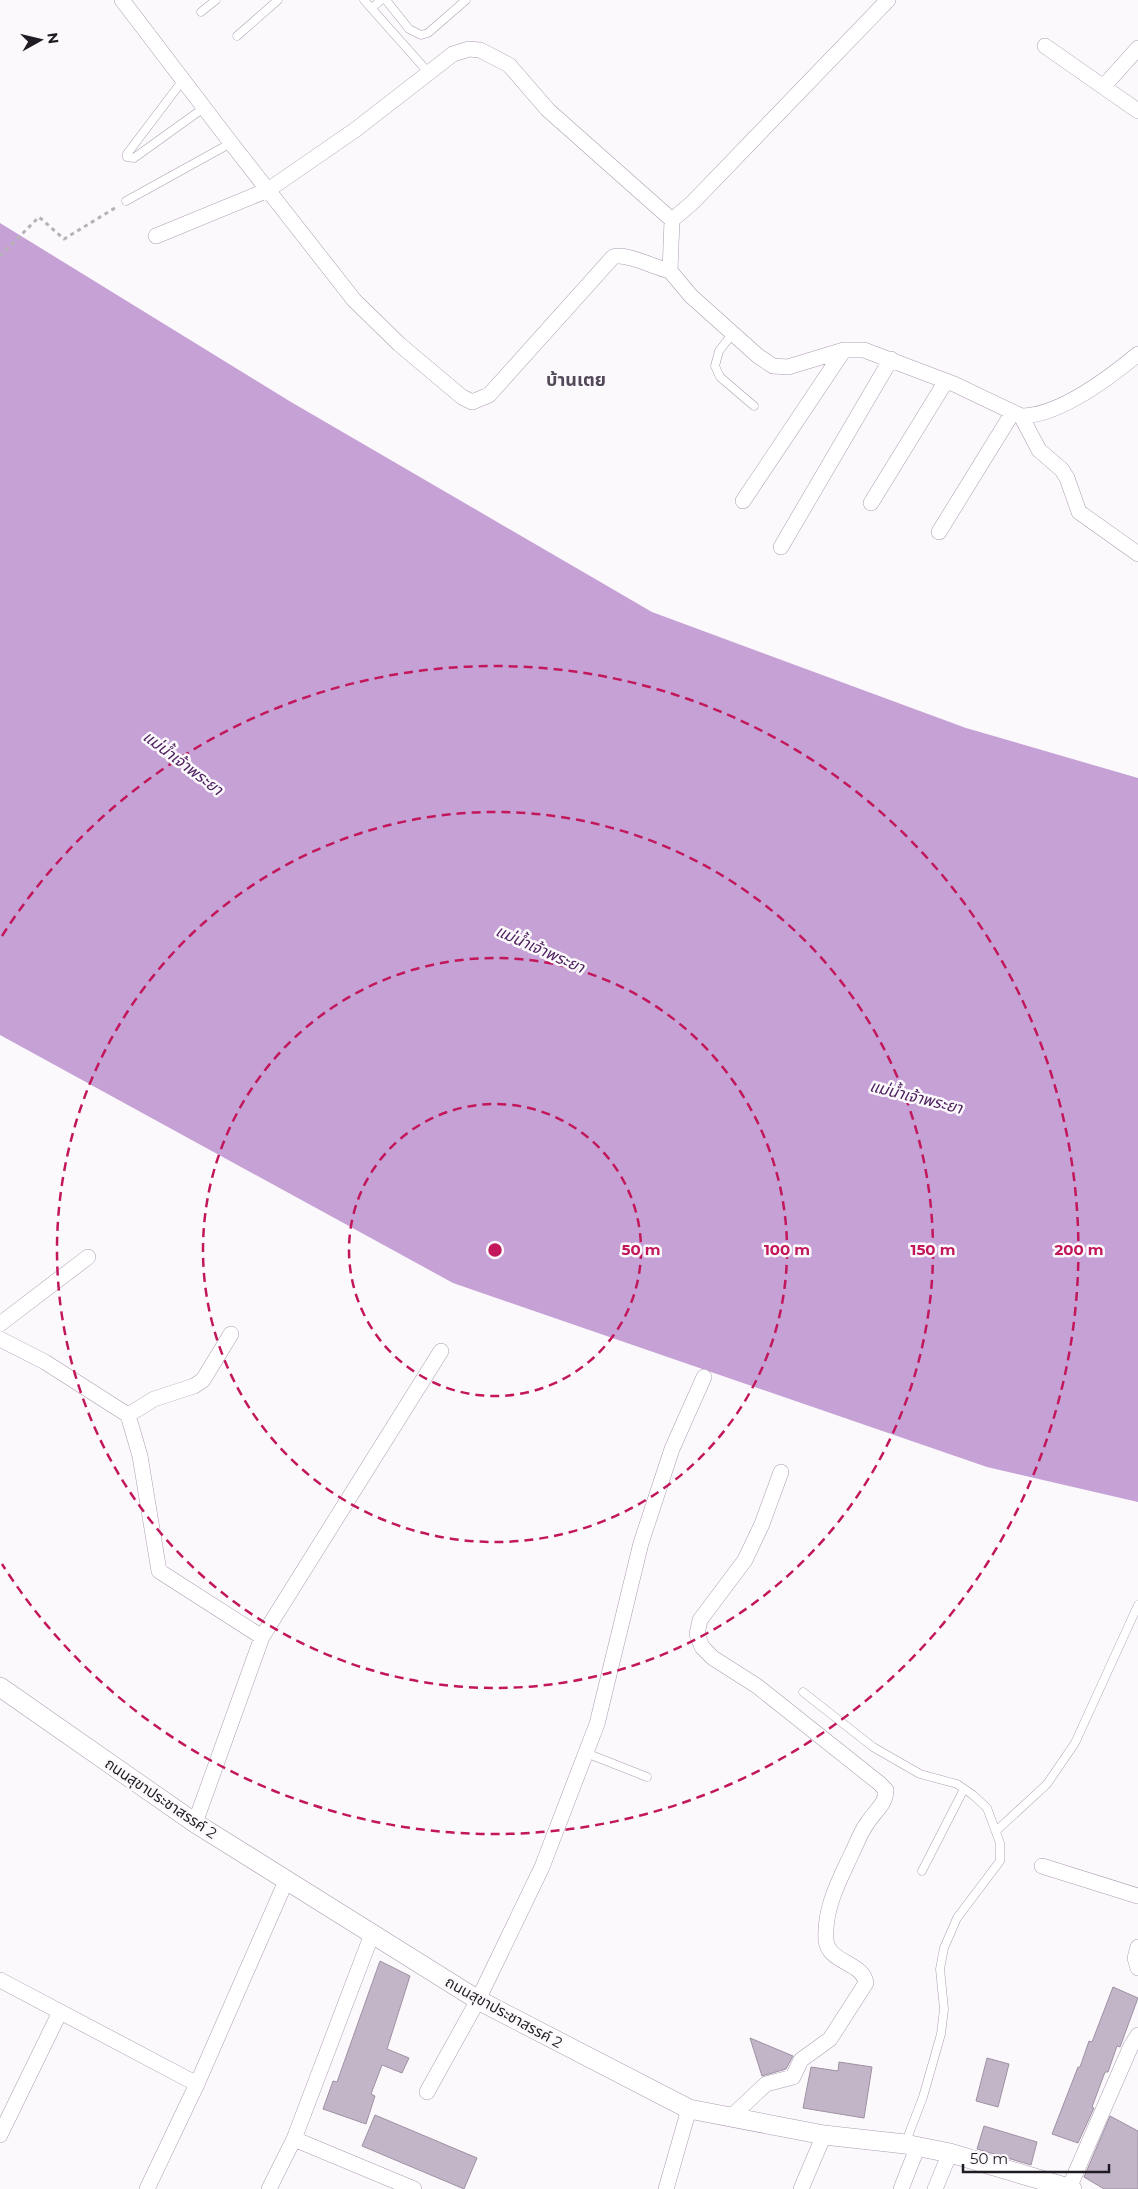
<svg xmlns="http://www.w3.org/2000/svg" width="1138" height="2189" font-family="Montserrat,'Noto Sans Thai',sans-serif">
<rect width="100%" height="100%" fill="#fcf9fd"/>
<path fill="#c6a1d6" d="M0,223L291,402L652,612L966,728L1138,778V1502L987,1467L453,1283L0,1035Z"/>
<path fill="#c2b5c8" stroke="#9e91a3" d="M380,1961L410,1976L387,2049L409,2058L402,2073L382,2065L371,2094L375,2096L366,2124L323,2109L333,2081L337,2082Z
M1113,1987L1138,1998L1120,2047L1117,2046L1108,2072H1105L1092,2107L1094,2108L1078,2143L1052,2134L1078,2067H1080L1089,2041L1092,2042Z
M750,2038L793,2056L786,2069L762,2076Z
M987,2058L1009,2064L998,2107L976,2101Z
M839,2062L872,2067L864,2118L803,2108L811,2067L838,2071Z
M375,2115L477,2158L464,2189L362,2146Z
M1110,2116L1138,2131V2189H1104L1084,2177Z
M984,2126L1037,2142L1031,2165L977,2149Z"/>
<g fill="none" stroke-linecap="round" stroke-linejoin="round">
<g stroke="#ab9eb1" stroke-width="9">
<path id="service" d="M364,0L428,72
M386,0L409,29L421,35L428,33L466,0
M372,8L381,0
M201,12L216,0
M237,36L278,0
M183,80L127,154V157L134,158L205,107
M126,201L231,143
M733,333L719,351L715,366L720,377L754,406
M803,1692L873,1747L920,1774L957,1784L973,1795L987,1808L1000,1843V1861L957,1918L944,1948L940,1969L944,2009L941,2034L923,2097L905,2144
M586,1753L647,1777
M996,1831L1047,1784L1075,1743L1138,1605
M922,1871L964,1789"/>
</g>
<g stroke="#ab9eb1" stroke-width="16">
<path id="minor" d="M122,0L231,143L354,300L399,344L462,397L472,402L489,395L613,257C626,252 655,268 670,271
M1045,46L1138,111
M1104,86L1138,48
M672,220L670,271L691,296L758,356L773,366L788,367L844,350H864L954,384L1021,416C1059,416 1109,378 1138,354
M156,236L268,190L355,130L453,54L469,49L480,50L509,65L548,110L672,220L692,203L888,0
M1021,416L1039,450L1062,470L1067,478L1079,512L1138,554
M743,501L844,350
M871,503L946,381
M939,532L1013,412
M781,547L891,359
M0,1324L88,1257
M0,1339L45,1362L128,1415L140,1456L159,1571L262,1637
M128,1415L154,1399L194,1386L203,1380L231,1334
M195,1823L262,1637L441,1351
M1042,1866L1138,1896
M1138,1947L1135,1958L1138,1968
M0,1980L197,2084
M427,2092L478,2000L542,1867L597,1724L641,1543L672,1449L704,1377
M732,2116L766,2084L793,2077L801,2060L830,2039L866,1983C863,1962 828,1963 826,1940C824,1908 839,1881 852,1853C857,1843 861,1831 868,1822C875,1811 886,1804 886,1790L879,1783L757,1686L713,1658L702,1647L697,1634L700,1620L745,1560L762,1524L781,1472
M0,2135L60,2012
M294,2139L414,2189
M1069,2188L1131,2046L1138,2035
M147,2189L197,2084L286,1881
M269,2189L294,2139L372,1934
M666,2189L689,2109
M801,2189L824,2135
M901,2189L918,2146
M935,2189L950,2153"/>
</g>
<g stroke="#ab9eb1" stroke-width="20">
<path id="tertiary" d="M0,1687L195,1823L478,2000L689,2109L824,2135L905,2144L950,2153L1072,2189"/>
</g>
<path stroke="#b6b2b7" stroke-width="3" stroke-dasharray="4 4" stroke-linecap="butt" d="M0,256L39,217L64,239L115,208"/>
<use href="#service" stroke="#fff" stroke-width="8"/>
<use href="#minor" stroke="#fff" stroke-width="15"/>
<use href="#tertiary" stroke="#fff" stroke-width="19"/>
</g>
<g fill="none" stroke="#c2185b" stroke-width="2.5" stroke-dasharray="9 6">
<circle cx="495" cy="1250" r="146"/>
<circle cx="495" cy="1250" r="292"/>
<circle cx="495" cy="1250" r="438"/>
<path d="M2 936A584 584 0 1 1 2 1564"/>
</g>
<g text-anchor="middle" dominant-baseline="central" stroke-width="5" stroke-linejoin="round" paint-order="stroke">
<g font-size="15" fill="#211c23" stroke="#fcf9fd">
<text transform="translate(161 1798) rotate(34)">ถนนสุขาประชาสรรค์ 2</text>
<text transform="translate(504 2012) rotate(29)">ถนนสุขาประชาสรรค์ 2</text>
</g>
<g font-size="16" font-style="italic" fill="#4f2160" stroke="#fcf9fd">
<text transform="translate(183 763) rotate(37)">แม่น้ำเจ้าพระยา</text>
<text transform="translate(540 949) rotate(24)">แม่น้ำเจ้าพระยา</text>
<text transform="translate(916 1097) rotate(14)">แม่น้ำเจ้าพระยา</text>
</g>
<g font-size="18" font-weight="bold" fill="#544959" stroke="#fcf9fd">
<text x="576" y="380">บ้านเตย</text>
</g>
</g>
<circle cx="495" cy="1250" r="8" fill="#c2185b" stroke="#fcf9fd" stroke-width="2.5"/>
<g font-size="15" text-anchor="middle" font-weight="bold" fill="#c2185b" stroke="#fcf9fd" stroke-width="5" stroke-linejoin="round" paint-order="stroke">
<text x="641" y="1255">50 m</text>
<text x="787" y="1255">100 m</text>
<text x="933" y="1255">150 m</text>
<text x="1079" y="1255">200 m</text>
</g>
<g transform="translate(40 40) rotate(82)" stroke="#fcf9fd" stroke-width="4" paint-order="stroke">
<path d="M0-4L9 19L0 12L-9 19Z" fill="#211c23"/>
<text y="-8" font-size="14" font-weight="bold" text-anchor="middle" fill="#211c23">N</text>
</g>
<path d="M963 2164v8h146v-8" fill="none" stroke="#211c23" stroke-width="2.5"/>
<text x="970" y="2164" font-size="15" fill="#211c23" stroke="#fcf9fd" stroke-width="4" paint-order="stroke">50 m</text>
</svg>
